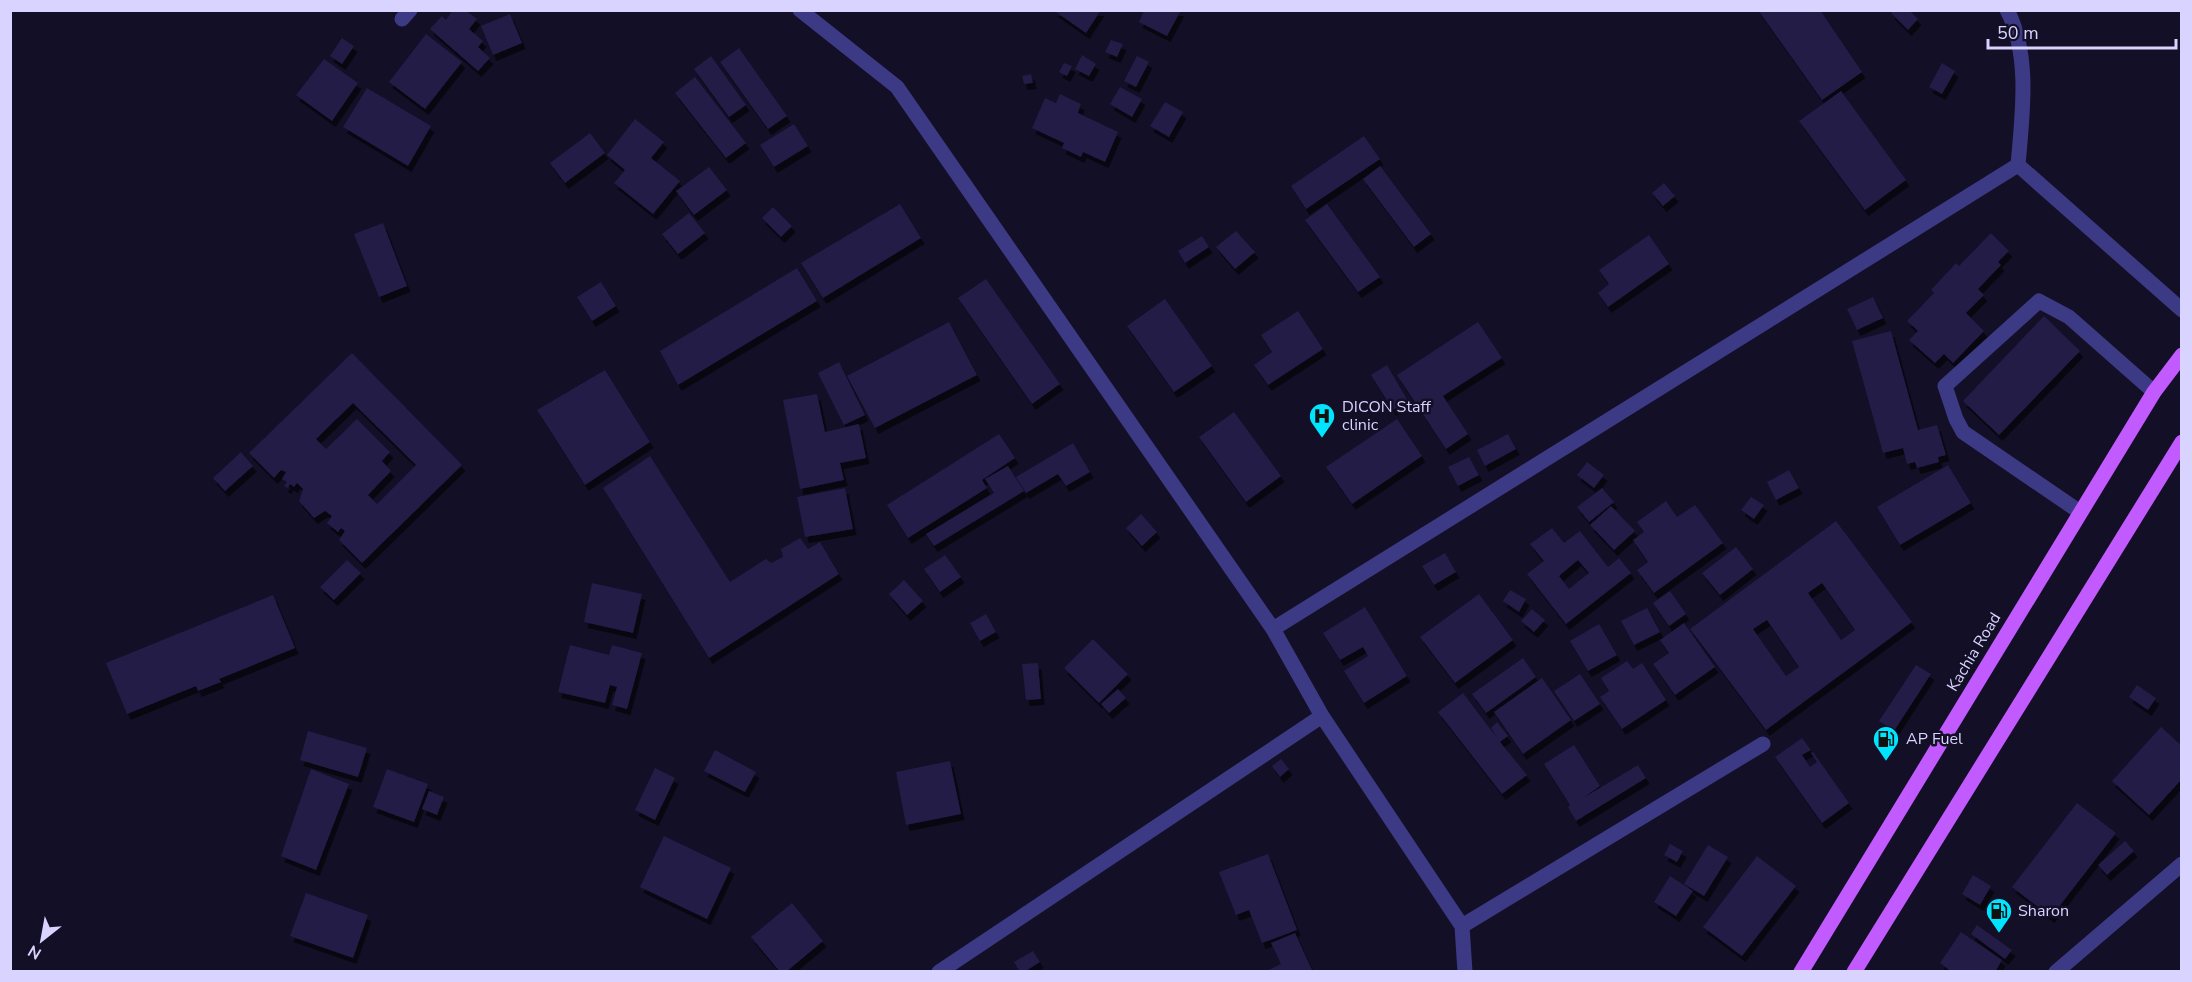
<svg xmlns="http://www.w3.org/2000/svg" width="2192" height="982" font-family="'Nunito Sans',sans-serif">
<defs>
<filter id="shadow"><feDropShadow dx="3.5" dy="6" stdDeviation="0" flood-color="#0009"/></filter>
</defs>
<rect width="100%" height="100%" fill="#130f26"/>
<path fill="#241b47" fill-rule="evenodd" filter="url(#shadow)" d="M453,10H465L477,19L469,29L483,41L478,47L490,58L478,71L430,29L442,16L446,20Z
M1053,10H1101L1086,33Z
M1144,10H1181L1167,36L1139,22Z
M1758,10H1820L1862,72L1822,100Z
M1894,10H1909L1918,19L1908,30L1891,13Z
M510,14L522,43L493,55L481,26Z
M426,34L462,62L425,109L389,82Z
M342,38L354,46L342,64L330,56Z
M1111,40L1123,44L1117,57L1105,52Z
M739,48L787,116L768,129L720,62Z
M1082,55L1096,64L1089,76L1075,69Z
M711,56L746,105L729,117L694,69Z
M1137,56L1149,62L1136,87L1124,81Z
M324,59L358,83L332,121L296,95Z
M1064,63L1072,66L1067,76L1059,72Z
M1942,63L1955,71L1942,94L1929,87Z
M1031,74L1033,83L1024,84L1022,76Z
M695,77L746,143L726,158L675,93Z
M1120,87L1142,99L1132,117L1110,104Z
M367,88L431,126L408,166L343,127Z
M1841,91L1906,180L1865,210L1799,121Z
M1060,94L1081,104L1078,113L1118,132L1105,162L1083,152L1081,157L1062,148L1064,143L1032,128L1045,98L1056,103Z
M1165,102L1183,112L1169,137L1150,126Z
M635,119L664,142L651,158L680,181L653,214L614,183L625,170L607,155Z
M794,124L808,146L774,167L760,145Z
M590,133L605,153L565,183L550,163Z
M1364,136L1380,159L1306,209L1291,186Z
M1380,166L1431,234L1414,247L1363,179Z
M709,167L727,190L694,215L676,191Z
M1664,183L1675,196L1663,206L1652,193Z
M900,204L921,238L823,298L801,263Z
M1327,204L1380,277L1358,292L1305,220Z
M773,207L792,226L781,237L762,218Z
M689,213L705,233L678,254L662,234Z
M383,223L407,286L379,297L354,234Z
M1236,231L1255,252L1235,269L1216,247Z
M1991,233L2009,251L1998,262L2001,265L1978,289L1984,295L1966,313L1984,331L1953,363L1944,354L1935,363L1909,340L1918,331L1907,321L1934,293L1931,290L1956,263L1959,266Z
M1649,235L1669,264L1608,307L1598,293L1609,284L1599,270Z
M1202,236L1209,247L1185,263L1178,251Z
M797,268L817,301L678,385L660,351Z
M986,279L1060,384L1032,404L958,298Z
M601,282L616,306L592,321L577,297Z
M1873,297L1883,318L1857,330L1847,309Z
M1165,299L1212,366L1174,392L1127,326Z
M1298,311L1323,349L1268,385L1254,365L1272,352L1261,335Z
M2044,316L2080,351L1999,435L1963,401Z
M949,322L977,375L875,428L847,376Z
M1478,322L1502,358L1443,396L1468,434L1446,449L1397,375Z
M1891,331L1918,430L1937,425L1946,455L1938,457L1939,462L1917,468L1915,462L1907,464L1903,448L1883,453L1852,341Z
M352,353L462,465L362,563L339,540L345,531L341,528L338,532L327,523L332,516L325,511L314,518L299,501L303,489L297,483L294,487L290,484L288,488L284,486L287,482L282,479L286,472L281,470L274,478L249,453ZM353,403L416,465L377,504L368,495L391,471L382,461L390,452L357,419L326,449L316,439Z
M839,362L865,415L844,425L818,373Z
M1387,365L1408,401L1393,410L1371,375Z
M605,370L650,442L585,485L537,410Z
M817,394L825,432L859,424L866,458L840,463L844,480L800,489L783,400Z
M1234,412L1281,476L1246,502L1199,437Z
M1397,419L1422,456L1352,504L1326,467Z
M999,434L1015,458L982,480L987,488L908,538L887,505Z
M1508,434L1516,449L1485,466L1477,450Z
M1073,443L1090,472L1066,486L1058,474L1026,493L1016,477Z
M241,452L253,466L225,491L213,478Z
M650,456L730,582L766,559L771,563L783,557L781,549L800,538L808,549L820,542L839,574L709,658L603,488Z
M1469,457L1479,475L1458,486L1448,467Z
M1587,462L1604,475L1594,488L1577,475Z
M1948,465L1971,503L1900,545L1877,507Z
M1008,466L1024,491L934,546L926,534L994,493L985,479Z
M1789,470L1799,488L1776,500L1767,482Z
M845,488L853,529L805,537L797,497Z
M1602,488L1614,502L1589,522L1577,507Z
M1751,497L1764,505L1754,519L1741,510Z
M1666,501L1677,517L1695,505L1723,543L1654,593L1637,570L1648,562L1633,540L1644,532L1637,522Z
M1611,506L1635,531L1614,550L1590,525Z
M1141,514L1157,532L1142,546L1126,528Z
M1836,521L1912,622L1766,730L1690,629ZM1822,583L1855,630L1841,640L1808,593ZM1767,620L1799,667L1786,676L1753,629Z
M1552,528L1564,543L1580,531L1608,567L1619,558L1631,573L1566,624L1527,574L1544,561L1530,544ZM1578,560L1589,573L1569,589L1559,576Z
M1736,547L1753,569L1720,595L1702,573Z
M1445,553L1456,572L1434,585L1422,566Z
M945,555L961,577L940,592L924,569Z
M347,560L361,573L334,600L320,587Z
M904,580L923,601L907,615L889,594Z
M592,583L642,594L633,633L584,622Z
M1510,590L1526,599L1519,612L1503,601Z
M1670,591L1686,614L1669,626L1653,603Z
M1479,594L1513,640L1455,683L1420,637Z
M273,595L295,648L219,679L221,682L198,691L196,686L127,714L106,663Z
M1365,607L1407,676L1364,703L1344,671L1368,656L1363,647L1340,660L1323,633Z
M1647,608L1660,632L1634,645L1621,621Z
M1532,609L1545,620L1534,632L1521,621Z
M986,614L996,632L980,641L970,623Z
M1684,623L1715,667L1675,695L1653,664L1669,653L1660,640Z
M1599,624L1617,655L1588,671L1570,641Z
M1093,639L1128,674L1099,703L1064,668Z
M570,645L609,655L612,645L642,653L627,709L612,705L617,687L610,685L605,703L558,692Z
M1523,658L1536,677L1486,713L1472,694Z
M1627,661L1633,669L1642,663L1666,700L1622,729L1600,697L1609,691L1601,678Z
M1038,663L1041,699L1026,700L1022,664Z
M1916,665L1931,674L1894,731L1879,721Z
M1580,674L1600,704L1574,721L1554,691Z
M1542,678L1571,720L1523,754L1494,712Z
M2137,685L2156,698L2148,710L2129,697Z
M1118,689L1126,698L1109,713L1101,704Z
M1463,693L1497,738L1491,728L1497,722L1508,736L1500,742L1527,775L1502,794L1438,712Z
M2161,727L2182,746V779L2149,815L2112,781Z
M308,731L367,748L358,777L300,760Z
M1802,738L1811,750L1802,755L1810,767L1817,762L1811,753L1813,752L1849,803L1822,823L1775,757Z
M1574,745L1600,786L1583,798L1638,765L1646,778L1576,821L1568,807L1570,805L1544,764Z
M715,750L756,772L745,792L704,771Z
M1281,759L1289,769L1280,777L1272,766Z
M950,761L961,814L906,825L896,772Z
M655,768L675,778L655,820L635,810Z
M311,769L349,784L316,870L281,856Z
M387,769L428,784L414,822L373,807Z
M429,791L444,797L437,815L422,809Z
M2077,803L2116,833L2051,917L2012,887Z
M664,836L731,868L707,919L640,887Z
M2125,841L2134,851L2107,875L2098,865Z
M1670,844L1683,851L1677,862L1664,855Z
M1708,845L1728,857L1704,896L1684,884Z
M1268,854L1297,930L1262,943L1249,910L1236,915L1219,872Z
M1757,856L1796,886L1742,956L1703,927Z
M1973,875L1991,886L1980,905L1962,894Z
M1670,876L1693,891L1676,916L1654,902Z
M306,893L368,915L353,958L290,936Z
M792,903L823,941L786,972H780L751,937Z
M1977,925L2012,950L2005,959L1971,934Z
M1961,932L2002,960L1995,972L1988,970L1952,972L1940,963Z
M1295,933L1313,972H1265L1281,964L1271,943Z
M1033,951L1040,962L1024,972H1020L1014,962Z"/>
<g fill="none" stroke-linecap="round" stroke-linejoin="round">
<path stroke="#3d3a85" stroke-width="15" d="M2080,512L1963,432L1956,419L1945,386L2039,301L2069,317L2154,392
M2056,972L2182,864"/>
<path stroke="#3d3a85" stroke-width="15" d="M800,10L897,87L1273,629L1322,716L1462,926L1465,972
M2007,10C2031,55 2022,117 2018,165L2182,310
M402,19L410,10
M1273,629L2018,165
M1462,926L1763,744
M939,972L1322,716"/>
<path stroke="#c25bff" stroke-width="15" d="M1801,972L2154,392L2182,355
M1854,972L2182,442"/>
</g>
<defs>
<g id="hospital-pin" transform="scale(1.35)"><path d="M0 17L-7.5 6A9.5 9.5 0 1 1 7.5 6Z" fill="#00e5ff" stroke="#130f26"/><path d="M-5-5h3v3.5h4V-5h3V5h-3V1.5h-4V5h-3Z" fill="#111"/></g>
<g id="fuel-pin" transform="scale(1.35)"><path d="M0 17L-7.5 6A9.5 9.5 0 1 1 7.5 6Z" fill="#00e5ff" stroke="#130f26"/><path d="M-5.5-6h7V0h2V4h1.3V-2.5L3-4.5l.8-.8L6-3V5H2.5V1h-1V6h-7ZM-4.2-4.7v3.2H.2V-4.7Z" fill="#111"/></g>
</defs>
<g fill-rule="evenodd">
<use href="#hospital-pin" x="1322" y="416"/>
<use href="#fuel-pin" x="1886" y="739"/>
<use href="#fuel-pin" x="1999" y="911"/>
</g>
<g text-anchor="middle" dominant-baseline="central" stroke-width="5" stroke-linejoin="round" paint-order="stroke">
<g font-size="16" fill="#d9d4ff" stroke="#130f26" text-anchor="start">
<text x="1342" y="407">DICON Staff<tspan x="1342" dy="18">clinic</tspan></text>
<text x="1906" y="739">AP Fuel</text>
<text x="2018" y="911">Sharon</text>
</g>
<g font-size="16" fill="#d9d4ff" stroke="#130f26">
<text transform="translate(1974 652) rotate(-59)">Kachia Road</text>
</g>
</g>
<rect width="2192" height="982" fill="none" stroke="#d9d4ff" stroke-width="24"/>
<g transform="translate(42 940) rotate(211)" stroke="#130f26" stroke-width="4.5" paint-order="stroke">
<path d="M0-4.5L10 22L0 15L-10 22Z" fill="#d9d4ff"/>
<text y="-9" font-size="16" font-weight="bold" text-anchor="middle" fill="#d9d4ff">N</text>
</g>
<path d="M1988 39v9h188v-9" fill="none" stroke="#d9d4ff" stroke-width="3"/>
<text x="1997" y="39" font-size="18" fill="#d9d4ff" stroke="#130f26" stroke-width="4.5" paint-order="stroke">50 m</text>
</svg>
